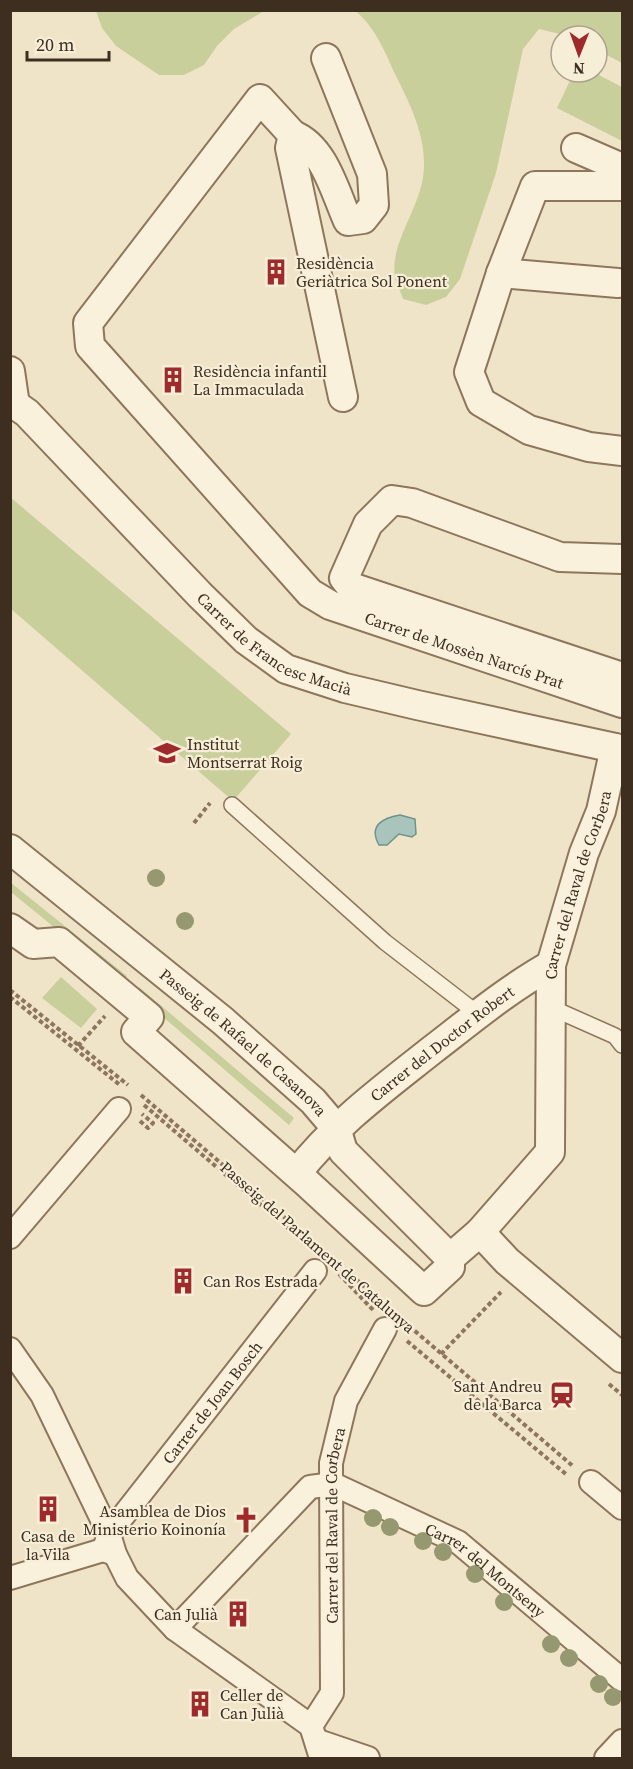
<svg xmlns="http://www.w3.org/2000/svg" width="633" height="1769" font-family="'Source Serif 4',serif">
<rect width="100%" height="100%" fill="#f0e4c8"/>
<path fill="#c9cf9b" d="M96,11V10L264,11L234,29L217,46L204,65L184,75H159L116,46L102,28Z
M355,11H622V63L597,50V36H568L539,29L523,49L496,173L460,279L446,297L426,305L403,299C401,292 396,284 395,277C389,242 423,206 424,167C425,133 409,102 394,72C385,51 373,24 355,11Z
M574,72H593L622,87V141L557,108Z
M10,497L291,734L233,801L11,609Z
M10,882L127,976L122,983L11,892Z
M61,977L97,1009L81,1028L42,998Z
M139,987L294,1118L289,1125L134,992Z"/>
<path fill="#a9c4bc" stroke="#6f938a" stroke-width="1.5" d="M400,815L415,819L416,834L412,837L399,834L387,845H379C368,825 383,818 400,815Z"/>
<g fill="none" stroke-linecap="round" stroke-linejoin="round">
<g stroke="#8d765c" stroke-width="18">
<path id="service" d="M232,805L385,942L478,1014
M552,1008L615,1036L622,1045"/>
</g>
<g stroke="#8d765c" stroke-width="26">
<g id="pedestrian">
<path d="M10,1237L119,1109"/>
<path d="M10,1349L42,1395L109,1534L115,1554L127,1578L175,1629L311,1726L321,1758"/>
<path d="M591,1482L622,1508"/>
<path id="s1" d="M333,1484L458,1542L622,1680"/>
<path id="s2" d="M105,1546L109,1534L315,1271"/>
<path d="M10,1578L103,1550L115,1554"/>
<path d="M175,1629L310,1487L333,1484"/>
<path id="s3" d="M311,1726L332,1693L331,1463L346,1401L385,1329"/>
<path d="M318,1741L368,1758"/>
<path d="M606,1758L622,1741"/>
</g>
</g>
<g stroke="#8d765c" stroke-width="32">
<g id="minor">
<path d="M326,58L372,174L374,205L363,219L348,221C335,192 324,147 293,135L290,148L343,397"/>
<path id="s4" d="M293,135L260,99L88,323L90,346L310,593L330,605L622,703"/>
<path d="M576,148L622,168"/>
<path d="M622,186H535L501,273L469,372L481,402L529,430L589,447L622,451"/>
<path d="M501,273L618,283"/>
<path d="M10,371L15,405"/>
<path id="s5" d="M10,401L27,413L200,595L246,640L286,669L345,688L417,705L615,748"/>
<path d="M622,559L560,557L412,503L392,500L368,524L344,578L351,587L622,677"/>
<path id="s6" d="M10,849L223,1021L313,1101L336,1128L343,1151L450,1258"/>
<path id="s7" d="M10,928L33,944L59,942L149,1017L136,1032L307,1183L424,1291L450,1267V1258L480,1232L550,1152L551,965L584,853L601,811L615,748"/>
<path id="s8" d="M297,1173C335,1124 383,1089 432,1050C471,1020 508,989 551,965"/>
<path d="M480,1232L507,1261L622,1358"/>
</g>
</g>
<path stroke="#8d765c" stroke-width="4" stroke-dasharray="4.5 3" stroke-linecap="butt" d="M194,823L210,803
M10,990L128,1085
M10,997L120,1085
M78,1046L105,1016
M141,1095L318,1246
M144,1105L309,1246
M140,1121L148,1128L153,1123L142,1114
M339,1264L385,1305
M339,1274L373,1310
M409,1326L574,1467
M407,1341L567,1475
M441,1354L501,1292
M609,1384L622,1395"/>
<use href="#service" stroke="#faf1dc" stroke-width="15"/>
<use href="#pedestrian" stroke="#faf1dc" stroke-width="22"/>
<use href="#minor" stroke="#faf1dc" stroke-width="28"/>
</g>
<g fill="#96986f">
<circle cx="156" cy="878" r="9"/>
<circle cx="185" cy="921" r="9"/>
<circle cx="373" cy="1518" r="9"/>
<circle cx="390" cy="1527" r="9"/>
<circle cx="423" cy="1541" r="9"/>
<circle cx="443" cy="1552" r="9"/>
<circle cx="475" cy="1574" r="9"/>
<circle cx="504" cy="1602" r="9"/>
<circle cx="551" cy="1644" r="9"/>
<circle cx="569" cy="1658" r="9"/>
<circle cx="599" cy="1684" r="9"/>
<circle cx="613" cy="1697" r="9"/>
</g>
<defs>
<g id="building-bare" transform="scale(2.07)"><path d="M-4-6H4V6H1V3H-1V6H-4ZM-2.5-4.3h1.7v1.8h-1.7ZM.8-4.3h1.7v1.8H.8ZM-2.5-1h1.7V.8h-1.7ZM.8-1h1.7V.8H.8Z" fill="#9e2a2b" stroke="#f7eed8" stroke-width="2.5" paint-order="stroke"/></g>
<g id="school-bare" transform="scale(2.07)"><path d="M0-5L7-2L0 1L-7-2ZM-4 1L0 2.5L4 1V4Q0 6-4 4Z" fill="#9e2a2b" stroke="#f7eed8" stroke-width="2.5" paint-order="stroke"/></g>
<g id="station-bare" transform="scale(2.07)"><path d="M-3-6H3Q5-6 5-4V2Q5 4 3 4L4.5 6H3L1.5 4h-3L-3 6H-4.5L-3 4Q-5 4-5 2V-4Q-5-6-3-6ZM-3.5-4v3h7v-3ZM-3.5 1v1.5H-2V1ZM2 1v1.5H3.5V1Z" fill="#9e2a2b" stroke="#f7eed8" stroke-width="2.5" paint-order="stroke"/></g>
<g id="church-bare" transform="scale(2.07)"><path d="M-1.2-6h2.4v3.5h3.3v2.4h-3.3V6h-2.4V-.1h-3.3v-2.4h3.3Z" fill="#9e2a2b" stroke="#f7eed8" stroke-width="2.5" paint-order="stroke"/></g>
</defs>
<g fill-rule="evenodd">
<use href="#building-bare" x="276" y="272"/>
<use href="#building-bare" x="173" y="380"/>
<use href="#school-bare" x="167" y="753"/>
<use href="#building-bare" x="183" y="1281"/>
<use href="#station-bare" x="562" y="1395"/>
<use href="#building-bare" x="48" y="1509"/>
<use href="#church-bare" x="246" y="1520"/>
<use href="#building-bare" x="238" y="1614"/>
<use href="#building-bare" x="200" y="1704"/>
</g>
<g text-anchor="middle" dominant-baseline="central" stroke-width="4.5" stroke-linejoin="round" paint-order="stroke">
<g font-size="16" fill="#3d2e20" stroke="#f7eed8" text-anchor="start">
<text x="296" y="263">Residència<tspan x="296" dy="18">Geriàtrica Sol Ponent</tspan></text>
<text x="193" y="371">Residència infantil<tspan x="193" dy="18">La Immaculada</tspan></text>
<text x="187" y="744">Institut<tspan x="187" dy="18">Montserrat Roig</tspan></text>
<text x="203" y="1281">Can Ros Estrada</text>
<text x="542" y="1386" text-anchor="end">Sant Andreu<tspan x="542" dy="18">de la Barca</tspan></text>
<text x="226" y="1511" text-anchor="end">Asamblea de Dios<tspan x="226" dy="18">Ministerio Koinonía</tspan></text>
<text x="48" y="1536" text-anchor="middle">Casa de<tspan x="48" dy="18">la Vila</tspan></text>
<text x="218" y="1614" text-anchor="end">Can Julià</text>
<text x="220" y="1695">Celler de<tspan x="220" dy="18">Can Julià</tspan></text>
</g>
<g font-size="16" fill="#3d2e20" stroke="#f7eed8">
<text stroke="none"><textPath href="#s5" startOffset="363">Carrer de Francesc Macià</textPath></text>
<text stroke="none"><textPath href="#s4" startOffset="850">Carrer de Mossèn Narcís Prat</textPath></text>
<text stroke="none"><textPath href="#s7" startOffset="1040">Carrer del Raval de Corbera</textPath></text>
<text stroke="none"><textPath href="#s6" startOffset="303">Passeig de Rafael de Casanova</textPath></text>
<text stroke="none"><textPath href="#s8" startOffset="195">Carrer del Doctor Robert</textPath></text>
<text transform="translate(318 1247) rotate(41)">Passeig del Parlament de Catalunya</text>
<text stroke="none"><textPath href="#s2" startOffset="180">Carrer de Joan Bosch</textPath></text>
<text stroke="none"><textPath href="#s3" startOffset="207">Carrer del Raval de Corbera</textPath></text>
<text stroke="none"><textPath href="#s1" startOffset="176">Carrer del Montseny</textPath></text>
</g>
</g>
<rect width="633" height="1769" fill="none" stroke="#3d2e20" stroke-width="24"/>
<g transform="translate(579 54) rotate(181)"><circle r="28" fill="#f7eed8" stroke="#ada18e" stroke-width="1.5"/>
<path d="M0-4.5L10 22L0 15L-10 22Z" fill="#9e2a2b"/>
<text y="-9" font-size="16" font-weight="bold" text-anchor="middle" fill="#3d2e20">N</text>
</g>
<path d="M27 51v9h82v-9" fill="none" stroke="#3d2e20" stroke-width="3"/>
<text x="36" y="51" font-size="18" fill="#3d2e20" stroke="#f7eed8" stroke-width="4.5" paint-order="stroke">20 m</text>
</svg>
